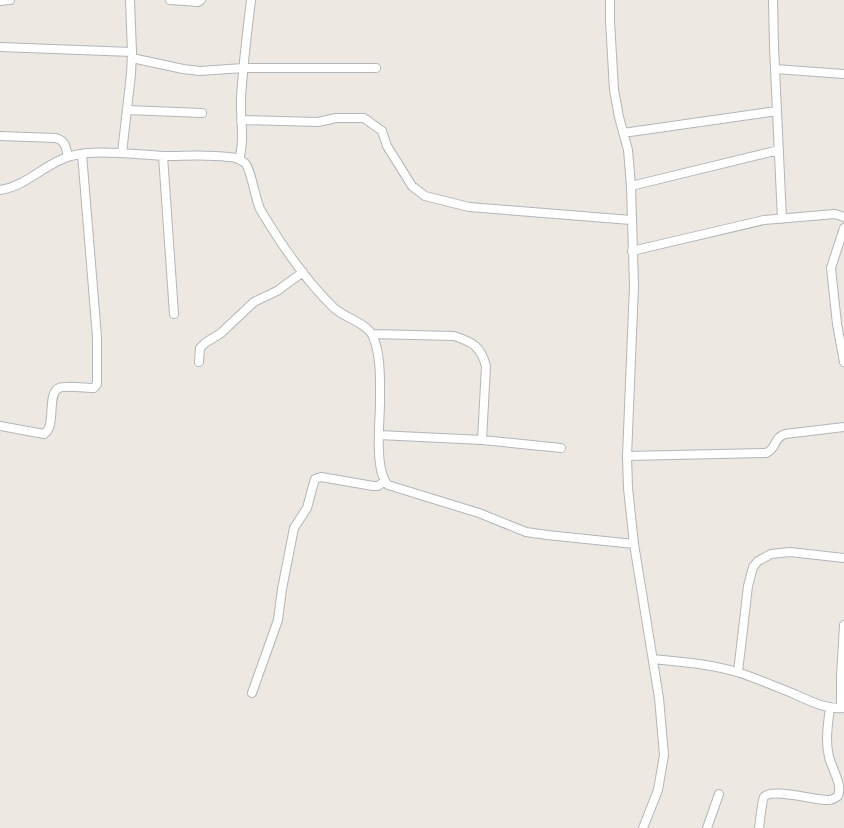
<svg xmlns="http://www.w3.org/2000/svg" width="844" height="828" font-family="Jost,sans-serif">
<rect width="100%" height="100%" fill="#ede8e2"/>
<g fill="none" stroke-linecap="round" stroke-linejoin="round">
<g stroke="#b2b6b9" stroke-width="10">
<path id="street" d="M170,0L198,2L201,0
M610,0V21L614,90L619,117L628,150L631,186L634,286L627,456L628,488L634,544L659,698L664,755L658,790L643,828
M773,0L774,47L782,219
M0,1L10,0
M0,47L132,52L130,0
M132,58L183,69L200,71L243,68H376
M775,69L844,74
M127,110L202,113
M241,120L318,122L336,118H364L382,131L387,146L412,186L425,196L469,207L631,220
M623,133L777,111
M0,136L56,138C66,141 66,148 68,157
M122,153L131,74L132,53
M163,156L174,314
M239,159C245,140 240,118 241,98C243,65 247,33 251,0
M631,186L779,150
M0,190C26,186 41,167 65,158C72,155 80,154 88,153C114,151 139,155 164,156C185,156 207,154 228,157C234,157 240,159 245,163C251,169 255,198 260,209C279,241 307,282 334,308C346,319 369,323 374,339C381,358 380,382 380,402C380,421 374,471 388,485L479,513L526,532L547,535L634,544
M844,228L831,268L837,324L844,362
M632,251L764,220L835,214L844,217
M372,334L454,336C473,342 481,347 486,366L482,440
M199,362L200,348L205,343L221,333L254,302L277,291L303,272
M0,426L44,434C57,426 46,394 59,388C66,385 85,388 94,388L97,384V337L82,154
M379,435L482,440L561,448
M627,456L766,453C777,449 773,438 785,434L844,427
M653,659C681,662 710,664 737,672C756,678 774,686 792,693C808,700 826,710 844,708
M738,672L748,586L753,567L758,561L771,554L790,552L844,558
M252,693L278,620L282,589L294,528L307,508L314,482L315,479L321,477L373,486H378L385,481
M841,708V676L844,625
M707,828L719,794
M759,828C760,822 762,800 764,797C772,787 816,801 829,800C832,800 835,798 838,796C843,785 832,769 829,757C825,741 828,724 830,707"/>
</g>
<use href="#street" stroke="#fff" stroke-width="8"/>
</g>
</svg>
